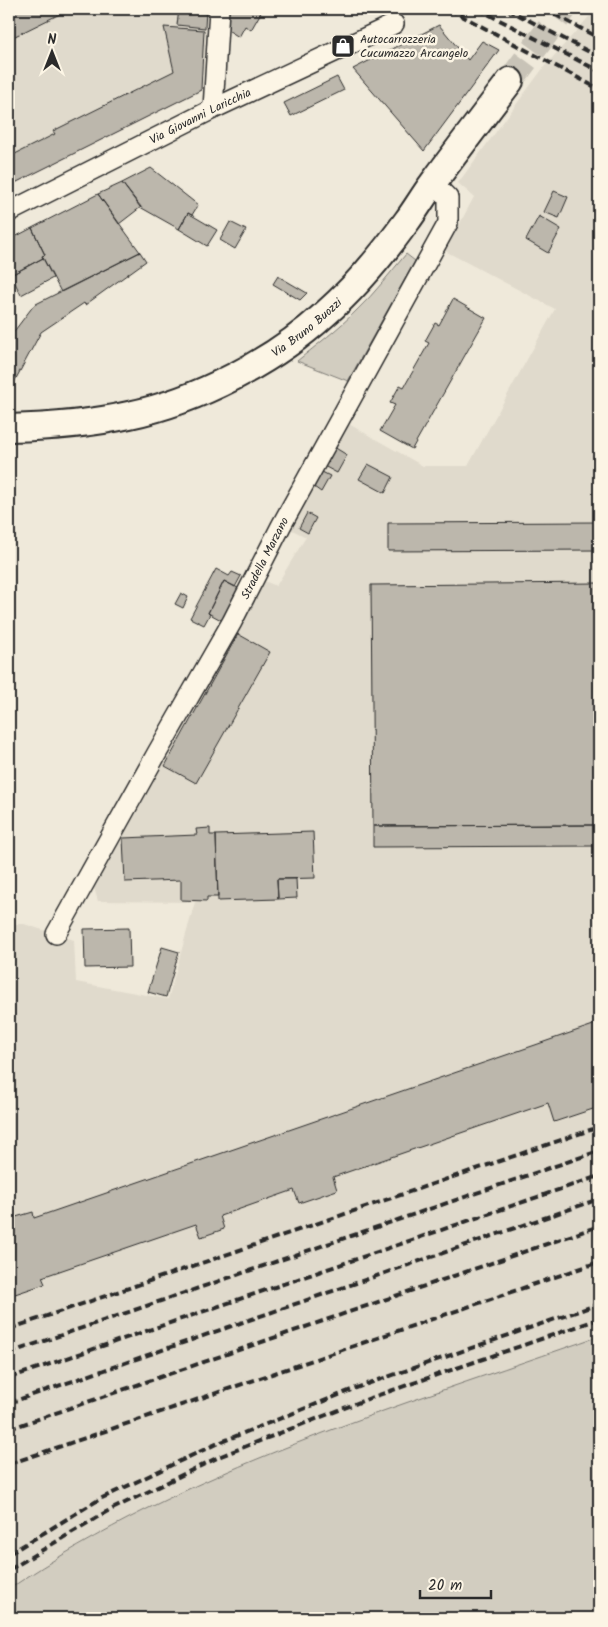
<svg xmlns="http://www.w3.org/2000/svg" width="608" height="1627" font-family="Kalam,sans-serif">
<rect width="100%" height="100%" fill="#efe9da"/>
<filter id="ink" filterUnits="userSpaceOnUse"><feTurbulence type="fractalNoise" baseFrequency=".02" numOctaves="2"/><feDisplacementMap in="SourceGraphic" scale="10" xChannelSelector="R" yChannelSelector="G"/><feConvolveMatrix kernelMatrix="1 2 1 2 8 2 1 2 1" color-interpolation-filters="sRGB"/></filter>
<g filter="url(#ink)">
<path fill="#e0dacc" d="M9,9H208L201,90L9,186Z
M596,9H599V1336L340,1427L243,1465L130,1517L74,1548L9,1589V924H24L74,940L76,982L168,999L195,902L98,901L94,888L260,579L276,586L306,537L290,529L347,423L423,466H468L555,309L445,251L474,197L458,183L544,67Z"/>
<path fill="#d2cdc0" stroke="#7e7c76" d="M406,254L415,261L348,381L297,361C317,345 338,329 357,310C375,293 390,273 406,254Z
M599,1336V1618H9V1589C187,1468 398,1407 599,1336Z"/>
<path fill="#bcb7ac" stroke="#2b2b2b" d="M9,9H66V11L9,39Z
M179,9H206L205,28L177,25Z
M228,9H263L251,30L245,26L239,37L226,29Z
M439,25L468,60L482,41L499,50L424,151L353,69Z
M164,27L204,30L201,90L9,186V157L55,134L53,131L174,71Z
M337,77L344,90L291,116L284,103Z
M151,168L198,205L192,215L188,213L179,229L140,207L122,183Z
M122,183L141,207L119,224L98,194Z
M554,191L568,197L559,218L544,212Z
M98,194L140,252L61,292L42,256L45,255L32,228Z
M188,213L217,230L207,246L179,229Z
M539,216L561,229L548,253L526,240Z
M230,222L246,230L235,249L220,240Z
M32,228L45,255L42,256L43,258L9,276V240Z
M140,252L146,261L85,305L84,303L41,332L12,386L9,384V338L34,305Z
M43,258L53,278L21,295L11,275Z
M278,276L307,293L300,300L273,284Z
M453,299L486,318L412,449L380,431L395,405L390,403L400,385L404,387L429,343L425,341L435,323L439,325Z
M334,447L347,455L337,473L324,466Z
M368,464L393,477L385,493L359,479Z
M322,472L330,476L321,492L314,487Z
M307,513L316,518L308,533L299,528Z
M599,522V550L388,551V523Z
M216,569L229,576L232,572L241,576L235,587L224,581L208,613L210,614L204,625L190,618Z
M224,581L240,589L223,621L208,613Z
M599,583V825L373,826L371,585Z
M181,593L188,597L183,608L175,604Z
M238,634L270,652L196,783L165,766Z
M587,825H599V846L373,847V826Z
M210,828V835H216L218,897H207V901L181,900V880L125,882L123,838L197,835L196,829Z
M313,832L315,878L277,879L278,899L218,901L216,835Z
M277,879H296L297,898L278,899Z
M129,928L130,967L85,968L84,929Z
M162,947L179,952L166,997L148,992Z
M599,1023V1107L554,1122L548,1103L333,1177L337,1190L299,1203L294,1190L220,1216L224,1229L201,1237L196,1224L42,1277L45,1284L9,1296V1219L33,1212L34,1218Z"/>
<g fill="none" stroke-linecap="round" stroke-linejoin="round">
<path stroke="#c8c3b7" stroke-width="26" stroke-dasharray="26 13" stroke-linecap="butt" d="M510,81L564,9"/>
<g stroke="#2b2b2b" stroke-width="22">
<g id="minor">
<path d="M213,109L219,9"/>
<path id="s1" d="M9,212L213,109L394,24"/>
<path id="s2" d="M56,934L157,753L232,622L281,526L448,223V198L443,193L432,185"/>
</g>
</g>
<g stroke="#2b2b2b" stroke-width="30">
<g id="secondary">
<path id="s3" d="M9,428C49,427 89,424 129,415C197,401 274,361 325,314C356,287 383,254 407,221C416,209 424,195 433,183C458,149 484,115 510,81"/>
</g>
</g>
<use href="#minor" stroke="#fcf5e5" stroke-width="19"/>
<use href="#secondary" stroke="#fcf5e5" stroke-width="26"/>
<path stroke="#2b2b2b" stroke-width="4" stroke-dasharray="8 4" stroke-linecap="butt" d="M449,9L599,89
M478,9L599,71
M507,9L599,57
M544,9L599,38
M590,9L599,13
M9,1329L599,1127
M9,1353L599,1151
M9,1378L599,1176
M9,1403L599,1199
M9,1429L599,1226
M9,1464L599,1262
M9,1554L100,1499L216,1444L364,1385L599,1304
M9,1570L106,1512L221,1456L370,1398L599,1319"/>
</g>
</g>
<defs>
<g id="shop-square" transform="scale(1.25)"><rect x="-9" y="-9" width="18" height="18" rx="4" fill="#2b2b2b" stroke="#fcf5e5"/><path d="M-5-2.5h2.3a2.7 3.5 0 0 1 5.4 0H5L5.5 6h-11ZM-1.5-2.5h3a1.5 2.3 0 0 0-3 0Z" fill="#fff"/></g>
</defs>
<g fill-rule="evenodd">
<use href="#shop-square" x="343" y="46"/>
</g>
<g text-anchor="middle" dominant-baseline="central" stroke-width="5" stroke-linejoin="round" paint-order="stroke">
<g font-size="12" fill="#2b2b2b" stroke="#fcf5e5" text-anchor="start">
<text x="360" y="39">Autocarrozzeria<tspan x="360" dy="14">Cucumazzo Arcangelo</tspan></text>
</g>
<g font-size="12" fill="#2b2b2b" stroke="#fcf5e5">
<text stroke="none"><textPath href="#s1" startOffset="214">Via Giovanni Laricchia</textPath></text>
<text stroke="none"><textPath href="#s3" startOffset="321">Via Bruno Buozzi</textPath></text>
<text stroke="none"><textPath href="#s2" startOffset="430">Stradella Marzano</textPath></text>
</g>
</g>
<rect width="608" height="1627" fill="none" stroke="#fcf5e5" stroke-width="30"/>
<rect x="15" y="15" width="578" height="1597" fill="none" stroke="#2b2b2b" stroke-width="2" filter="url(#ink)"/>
<g transform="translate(52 52)" stroke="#fcf5e5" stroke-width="4" paint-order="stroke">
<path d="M0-4L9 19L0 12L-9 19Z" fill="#2b2b2b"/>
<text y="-8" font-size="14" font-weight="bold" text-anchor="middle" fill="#2b2b2b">N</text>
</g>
<path d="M420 1590v8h71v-8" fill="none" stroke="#2b2b2b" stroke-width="2.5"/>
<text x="428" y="1590" font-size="15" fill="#2b2b2b" stroke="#fcf5e5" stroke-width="4" paint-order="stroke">20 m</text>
</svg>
